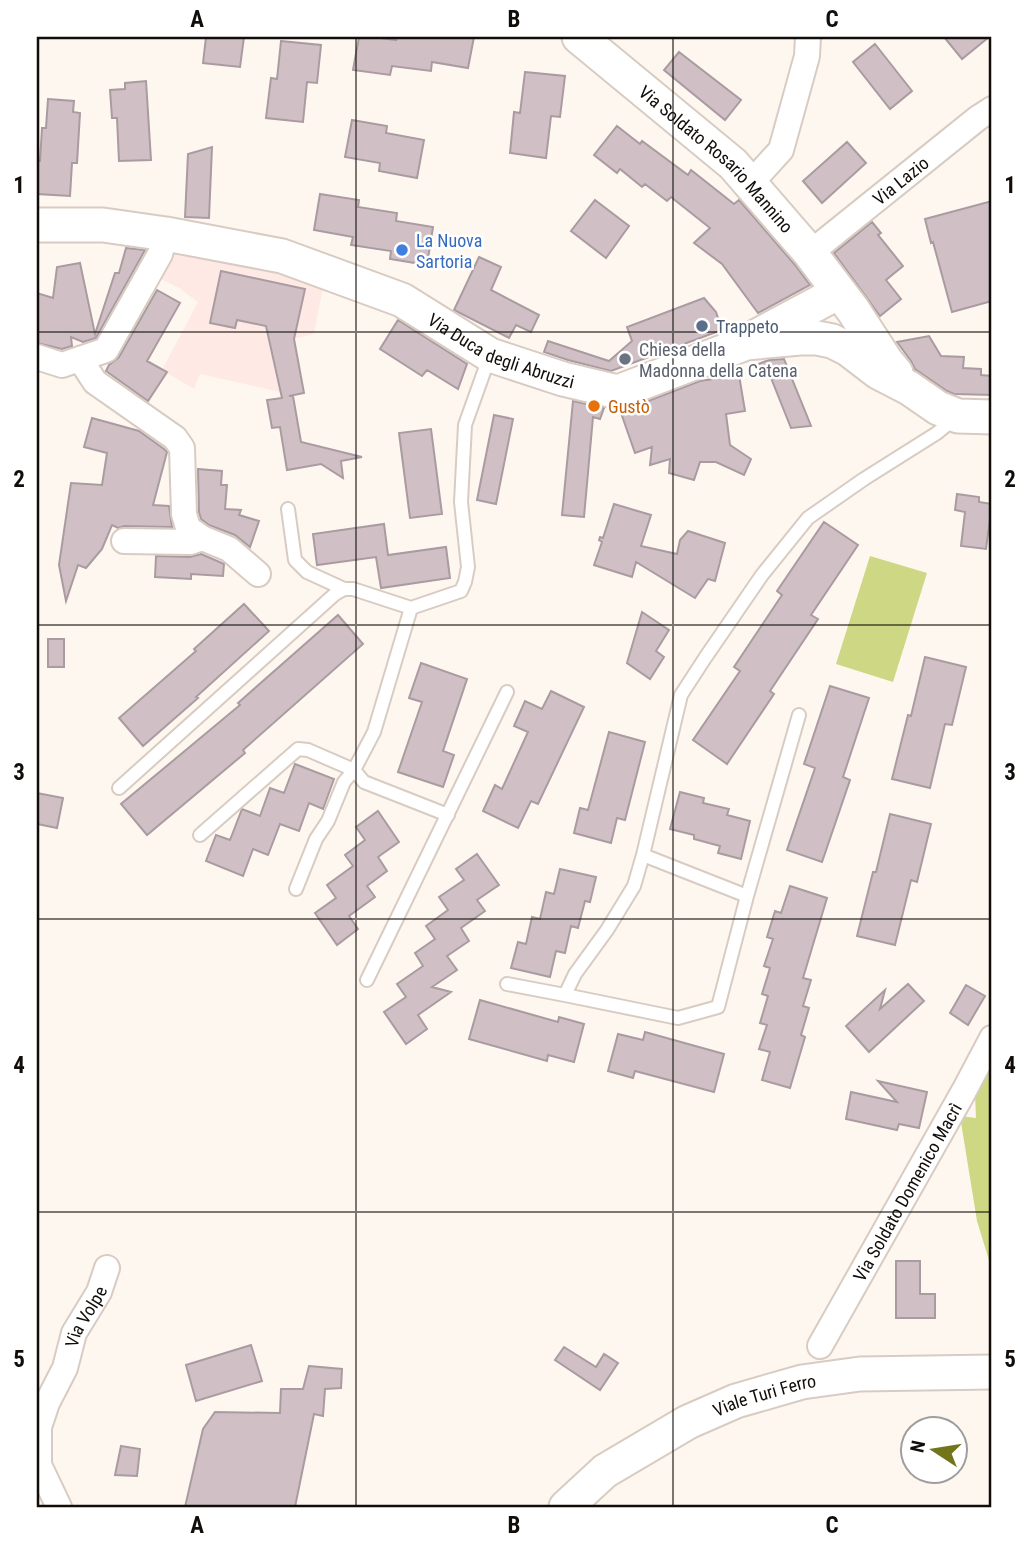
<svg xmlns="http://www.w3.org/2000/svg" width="1029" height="1544" font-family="'Roboto Condensed',sans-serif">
<rect width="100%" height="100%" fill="#fef7f0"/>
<path fill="#fee9e4" d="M173,247L324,282L314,334L270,345L280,392L200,374L194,389L162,370L198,302L179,288L161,279Z"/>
<path fill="#ced783" d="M870,556L927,573L893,682L836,664Z
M992,1064V1270L977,1221L960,1116L976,1118L975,1095Z"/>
<path fill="#d0c0c6" stroke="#aa9ba1" stroke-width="2" d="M206,37H244L240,67L203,63Z
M359,37H373L396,40V37H474L468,68L432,62L431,71L392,66L390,75L353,70Z
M944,37H989L962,59Z
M281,41L321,45L317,83L307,82L303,122L266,118L271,78L277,79Z
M875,44L912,91L890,109L853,62Z
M679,52L741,100L725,120L664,70Z
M525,72L565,76L560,117L551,116L546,158L510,153L514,112L520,113Z
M146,81L151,160L119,161L117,118H112L110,90L125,89V83Z
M48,99L74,101L73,112L80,113L77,163H72L70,196L37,194V161H40L42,128H46Z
M352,120L387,126L386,133L424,140L417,178L379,171L380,163L345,157Z
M617,126L640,144L642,141L688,175L691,170L734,204L739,200L795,265L810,285L758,313L722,264L694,243L710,228L671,197L667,201L645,184L642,187L620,169L617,173L594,155Z
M847,142L866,163L822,203L803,181Z
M212,147L209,218L185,217L188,154Z
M320,194L359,200L358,207L397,213L396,221L433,227L427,265L390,259L391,251L351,245L353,237L314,230Z
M595,200L629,226L606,258L571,231Z
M992,201V301L952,312L933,242L931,243L925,219Z
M872,222L881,233L878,235L903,266L886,280L901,299L880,316L834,253Z
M126,248L145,250L96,338L83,342L71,337L72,346L62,349L37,343V293L53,298L57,267L80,263L95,334L115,273H119Z
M479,257L501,267L491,290L539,315L531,332L516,325L509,338L454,310Z
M221,271L305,289L294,339L304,393L289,396H293L301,442L362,457L341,461L343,478L321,464L287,470L280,427L272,428L267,400L282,398L266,326L237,320L235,328L210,323Z
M157,290L180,303L147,361L167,372L148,401L106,371L109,365L119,357Z
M704,298L716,312L722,330L611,371L568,360L544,352L548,341L609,361L632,341L627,327Z
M398,320L467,364L458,389L427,370L422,376L380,349Z
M929,336L941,356L964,357L963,368L981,369V375L992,376V395L954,394L947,391L915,369L911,361L897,342Z
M784,359L811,426L791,428L771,378H764L758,364L769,360Z
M739,375L745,411L726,414L730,445L751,459L744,475L716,462H700L694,480L669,473L670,459L650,465L652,447L635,453L620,410H625L700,381Z
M573,401L604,408L600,419L593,417L584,517L562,515Z
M494,415L513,419L496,504L477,500Z
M92,418L139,431L164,449L167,452L153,505L169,506L172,527L124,526L118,528L112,525L102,549L86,568L78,565L66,601L59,565L71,483L102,485L107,453L84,447Z
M431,429L442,514L410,518L399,433Z
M198,469L222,471L221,485H227L225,509L241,510L239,515L259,521L250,547L235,535L209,525L201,519L199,512Z
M957,494L979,497V502L992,504L986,549L961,546L965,512L955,510Z
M614,504L651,515L641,546L677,554L680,540L688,531L725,543L715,581L708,579L695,598L636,562L632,577L594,565L602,542L599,540L600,537L603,538Z
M824,522L858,545L811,615L818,619L770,691L774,694L727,764L693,740L740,671L734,667L782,595L777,591Z
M384,524L388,555L446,547L450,578L381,588L376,557L317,565L313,534Z
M201,554L224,564L223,576L191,574V579L155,577L156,556L190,557Z
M244,604L269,631L196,697L198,698L143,746L119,718L196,651L194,649Z
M642,612L669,630L656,651L664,657L650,679L627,663Z
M338,615L363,644L243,750L245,753L147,835L121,804L240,705L238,703Z
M48,639H64V667H48Z
M925,657L966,667L952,725L945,724L930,788L892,779L908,715L911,716Z
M421,663L467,679L443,751L454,755L443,787L398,772L422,702L409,698Z
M830,686L869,698L843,777L850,780L822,862L787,850L815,768L804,764Z
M551,691L584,707L538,804L531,801L518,828L483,811L495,785L502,789L528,732L514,726L525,701L542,709Z
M609,732L645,742L625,820L617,818L611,843L574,833L580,808L588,810Z
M295,764L334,779L323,809L309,803L299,831L280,824L268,855L253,849L243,876L206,861L216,835L230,840L242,809L260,816L270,788L284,793Z
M680,792L704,798L703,803L729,809L727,815L750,821L741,859L718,853L720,846L694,839V835L670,829Z
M37,793L63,798L57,828L37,824Z
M378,811L399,842L378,857L387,871L367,886L375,897L349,916L358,929L337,945L315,913L336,898L327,885L353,866L345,855L365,840L356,827Z
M890,814L931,824L917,882L911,880L895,945L857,936L873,872H876Z
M477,854L499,885L477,900L485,911L461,928L469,941L447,956L457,970L432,987L451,992L418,1015L427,1029L406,1044L384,1012L406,997L397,984L423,966L415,953L435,939L426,926L448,910L439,897L464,880L456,869Z
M560,869L596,877L590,902L585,901L578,928L571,926L565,953L556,951L550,977L511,968L518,942L526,944L532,917L540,919L546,892L554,894Z
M790,886L827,898L803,978L811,980L803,1006L809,1008L801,1035L805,1037L790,1088L762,1080L770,1052L759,1049L767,1025L760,1023L768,996L762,994L770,968L764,966L773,939L767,937L775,911L781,913Z
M908,984L924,1001L869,1052L846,1026L885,990L880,1009Z
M966,985L985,996L968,1025L950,1013Z
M480,1000L558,1022L559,1017L584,1024L574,1062L548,1055L547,1061L469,1039Z
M645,1032L724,1054L714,1092L635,1071L633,1078L608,1071L618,1034L643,1040Z
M878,1081L927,1092L919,1128L899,1124L897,1130L846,1119L851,1092L897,1102Z
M896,1261H920V1294H935V1318H896Z
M251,1345L262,1381L196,1401L186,1365Z
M564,1347L596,1367L604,1354L618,1363L600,1390L555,1360Z
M309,1366L342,1369L341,1388L325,1389L323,1416L314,1414L295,1507H185L203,1429L215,1412L280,1413L281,1389H303Z
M121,1446L140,1449L137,1476L115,1475Z"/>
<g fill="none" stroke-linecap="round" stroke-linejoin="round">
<g stroke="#d8ccc2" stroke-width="16">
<path id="lane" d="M288,509L295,560L307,572L344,589
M119,788L335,594L344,589H353L411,608
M448,815L364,782L354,770L374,732L411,608L461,591L465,582L468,567L461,502L465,425L490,355
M200,835L298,749L308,750L354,770L344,782L328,821L316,839L296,889
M643,855L747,896
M367,980L507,692
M507,984L565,995L575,974L607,930L634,886L643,855L681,695L705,658L762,575L808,518L864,479L937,433L955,418
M565,995L678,1018L718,1007L747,896L799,715"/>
</g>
<g stroke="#d8ccc2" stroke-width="28">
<g id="street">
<path d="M750,184L781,150L807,56L808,37"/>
<path id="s1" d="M810,253L978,118L992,109"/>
<path d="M37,357L62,365L106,350L160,254L166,234"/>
<path d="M80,359L95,382L175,438L182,448L184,514L188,528L202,538L229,549L258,574"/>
<path d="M124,541L190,542L202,538"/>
<path id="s2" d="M820,1346L964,1091L992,1038"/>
<path id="s3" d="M59,1507L39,1465V1427L47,1403L65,1368L74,1333L99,1292L107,1268"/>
</g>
</g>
<g stroke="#d8ccc2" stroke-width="37">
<g id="secondary">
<path id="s4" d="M579,37L733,164L810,253L853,310L886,361L896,373"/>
<path id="s5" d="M37,225H103L166,234L282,256L402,300L490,355L563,379L618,392L746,343L800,338H817L832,341L848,349L878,372L909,388L938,408L958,416L992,417"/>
<path d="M757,336L839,292"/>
<path id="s6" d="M566,1507L605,1471L688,1422L736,1401L802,1382L860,1374L992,1372"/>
</g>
</g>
<use href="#lane" stroke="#fff" stroke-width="12"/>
<use href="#street" stroke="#fff" stroke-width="24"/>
<use href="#secondary" stroke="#fff" stroke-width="33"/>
</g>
<path fill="none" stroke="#110d0a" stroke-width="2" stroke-opacity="0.55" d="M356,37V1507M673,37V1507M37,332H992M37,625H992M37,919H992M37,1212H992"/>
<circle fill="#3f7fe0" stroke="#fff" stroke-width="2.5" cx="402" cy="250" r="7"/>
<circle fill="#5c6f8a" stroke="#fff" stroke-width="2.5" cx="702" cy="326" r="7"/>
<circle fill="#6b7280" stroke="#fff" stroke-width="2.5" cx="625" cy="359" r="7"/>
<circle fill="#e8710a" stroke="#fff" stroke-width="2.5" cx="594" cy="406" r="7"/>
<g text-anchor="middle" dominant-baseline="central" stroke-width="5" stroke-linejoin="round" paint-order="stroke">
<g font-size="18" fill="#110d0a" stroke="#fff">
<text stroke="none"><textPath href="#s4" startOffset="184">Via Soldato Rosario Mannino</textPath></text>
<text stroke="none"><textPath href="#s1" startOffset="116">Via Lazio</textPath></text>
<text stroke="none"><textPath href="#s5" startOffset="488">Via Duca degli Abruzzi</textPath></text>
<text stroke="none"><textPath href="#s2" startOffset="177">Via Soldato Domenico Macrì</textPath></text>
<text stroke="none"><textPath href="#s3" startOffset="205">Via Volpe</textPath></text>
<text stroke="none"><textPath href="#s6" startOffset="231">Viale Turi Ferro</textPath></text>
</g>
<g font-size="18" fill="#366cbe" stroke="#fff" text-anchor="start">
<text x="416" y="240">La Nuova<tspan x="416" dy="21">Sartoria</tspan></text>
</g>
<g font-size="18" fill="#4e5e75" stroke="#fff" text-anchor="start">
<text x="716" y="326">Trappeto</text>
</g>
<g font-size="18" fill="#5b616d" stroke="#fff" text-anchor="start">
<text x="639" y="349">Chiesa della<tspan x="639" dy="21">Madonna della Catena</tspan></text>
</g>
<g font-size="18" fill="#c56008" stroke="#fff" text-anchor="start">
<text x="608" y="406">Gustò</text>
</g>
</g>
<rect width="1029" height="1544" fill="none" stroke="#ffffff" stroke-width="77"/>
<g transform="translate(934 1450) rotate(282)"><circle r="33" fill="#ffffff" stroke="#a09e9d" stroke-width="2"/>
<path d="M0-5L12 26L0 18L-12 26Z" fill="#72751b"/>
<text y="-10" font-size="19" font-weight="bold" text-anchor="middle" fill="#110d0a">N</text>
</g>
<rect x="38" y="38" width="952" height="1468" fill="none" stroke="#110d0a" stroke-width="2.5"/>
<g font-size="23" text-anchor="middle" font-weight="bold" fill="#110d0a">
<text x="197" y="27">A</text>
<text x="514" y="27">B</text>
<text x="832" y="27">C</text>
<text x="19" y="193">1</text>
<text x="1010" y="193">1</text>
<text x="19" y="487">2</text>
<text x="1010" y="487">2</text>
<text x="19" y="780">3</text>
<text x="1010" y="780">3</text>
<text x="19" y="1073">4</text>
<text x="1010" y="1073">4</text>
<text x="19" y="1367">5</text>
<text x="1010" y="1367">5</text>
<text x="197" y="1533">A</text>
<text x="514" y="1533">B</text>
<text x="832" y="1533">C</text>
</g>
</svg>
